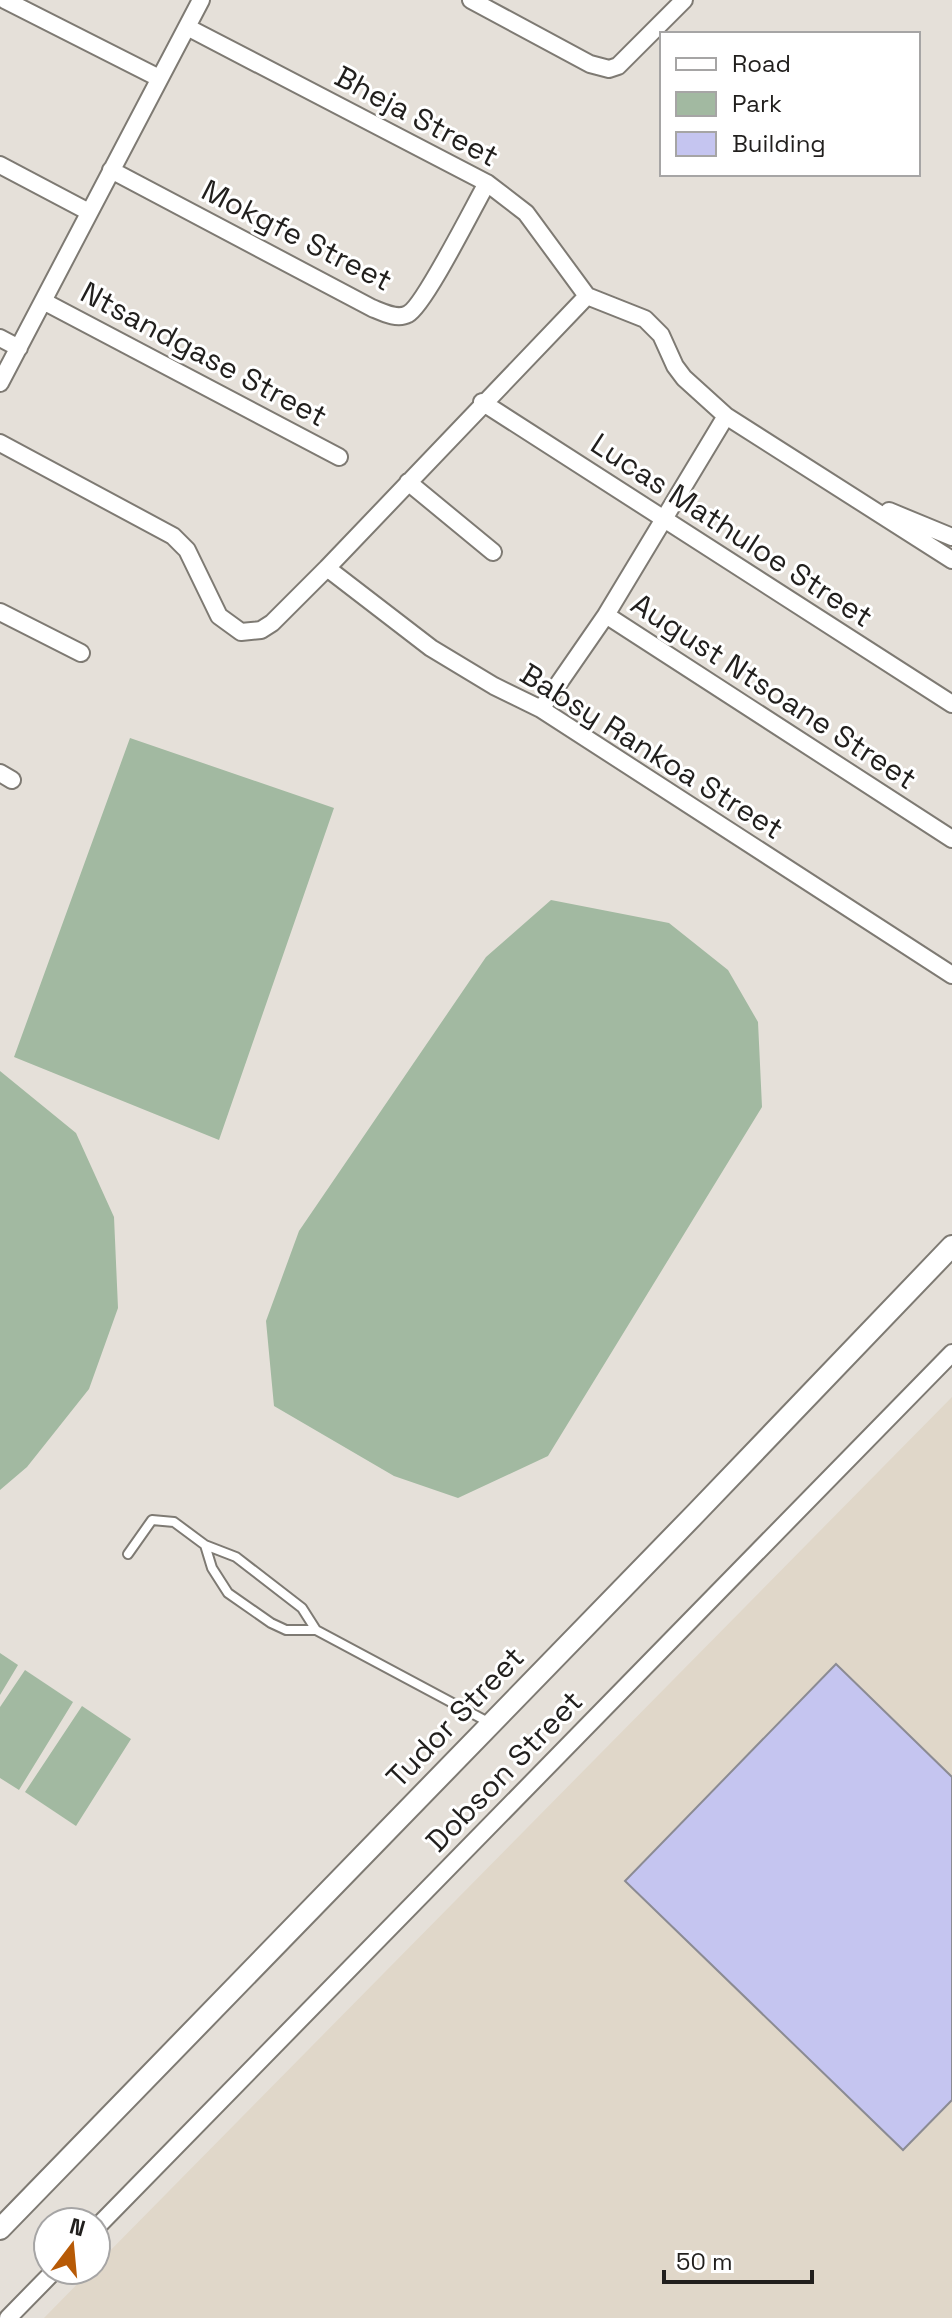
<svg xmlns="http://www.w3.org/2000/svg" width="952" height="2318" font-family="'Space Grotesk',sans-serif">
<rect width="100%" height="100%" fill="#e5e0d9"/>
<path fill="#e0d7c9" d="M952,1397V2318H44L91,2270H96V2265Z"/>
<path fill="#a2b9a1" d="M130,738L334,808L219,1140L14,1057Z
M551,900L669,923L728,970L758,1022L762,1107L548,1456L458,1498L394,1476L274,1406L266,1321L299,1231L486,957Z
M0,1071L76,1133L114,1217L118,1308L89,1389L27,1467L0,1490Z
M0,1653L18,1665L0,1695Z
M25,1670L73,1702L19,1790L0,1778V1707Z
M82,1706L131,1739L76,1826L25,1792Z"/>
<path fill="#c5c5f0" stroke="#8b8b93" stroke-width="2" d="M836,1664L952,1777V2100L903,2150L625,1881Z"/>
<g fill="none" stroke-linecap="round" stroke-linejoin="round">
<g stroke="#7e7a73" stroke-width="12">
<path id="service" d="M205,1545L212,1568L228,1593L271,1623L286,1630H316L490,1723
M128,1554L152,1520L174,1522L205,1545L236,1557L302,1608L316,1630"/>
</g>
<g stroke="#7e7a73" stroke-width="20">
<path id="minor" d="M5,0L159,78
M471,0L590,64L609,69L618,66L684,0
M187,27L487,183L526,213L587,296
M0,165L89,212
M111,170L372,308C382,312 397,320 408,314C424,306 475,204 487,183
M587,296L645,319L661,335L675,366L684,378L726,416L952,560
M43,301L339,457
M0,338L19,348
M0,383L201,0
M482,402L952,704
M0,443L173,536L187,550L219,616L241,632L261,630L272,623L327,568L587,296
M408,482L493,552
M889,511L952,537
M327,568L431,648L494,686L541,709L952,975
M0,612L81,653
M606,615L952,839
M541,709L606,615L726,416
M0,773L12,780
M96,2228L952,1353
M8,2318L55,2270"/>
</g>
<g stroke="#7e7a73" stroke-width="24">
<path id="tertiary" d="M0,2229L696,1513L952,1246"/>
</g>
<use href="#service" stroke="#fff" stroke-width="8"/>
<use href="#minor" stroke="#fff" stroke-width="16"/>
<use href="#tertiary" stroke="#fff" stroke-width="20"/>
</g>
<g text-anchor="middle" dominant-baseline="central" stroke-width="6" stroke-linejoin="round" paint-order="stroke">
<g font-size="30" fill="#211f1d" stroke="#fff">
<text transform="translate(417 116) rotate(28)">Bheja Street</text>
<text transform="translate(297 235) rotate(27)">Mokgfe Street</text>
<text transform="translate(204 354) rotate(28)">Ntsandgase Street</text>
<text transform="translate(732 530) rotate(33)">Lucas Mathuloe Street</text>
<text transform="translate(774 691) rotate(33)">August Ntsoane Street</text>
<text transform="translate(652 751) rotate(32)">Babsy Rankoa Street</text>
<text transform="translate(455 1717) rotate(-46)">Tudor Street</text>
<text transform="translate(504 1771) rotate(-46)">Dobson Street</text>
</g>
</g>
<rect x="660" y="32" width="260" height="144" fill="#ffffff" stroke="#a6a5a5" stroke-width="2"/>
<rect x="676" y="58" width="40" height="12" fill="#ffffff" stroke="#a6a5a5" stroke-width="2"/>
<text x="732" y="72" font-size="24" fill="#211f1d">Road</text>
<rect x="676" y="92" width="40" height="24" fill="#a2b9a1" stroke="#a6a5a5" stroke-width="2"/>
<text x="732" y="112" font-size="24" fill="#211f1d">Park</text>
<rect x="676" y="132" width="40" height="24" fill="#c5c5f0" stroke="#a6a5a5" stroke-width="2"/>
<text x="732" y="152" font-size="24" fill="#211f1d">Building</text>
<g transform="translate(72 2246) rotate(16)"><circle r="38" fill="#ffffff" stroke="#a6a5a5" stroke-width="2"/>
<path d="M0-6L14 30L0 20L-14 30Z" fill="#b75a06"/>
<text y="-12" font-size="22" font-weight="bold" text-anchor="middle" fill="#211f1d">N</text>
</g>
<path d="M664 2270v12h148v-12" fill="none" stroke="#211f1d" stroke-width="4"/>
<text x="676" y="2270" font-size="24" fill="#211f1d" stroke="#ffffff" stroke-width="6" paint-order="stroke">50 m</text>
</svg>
